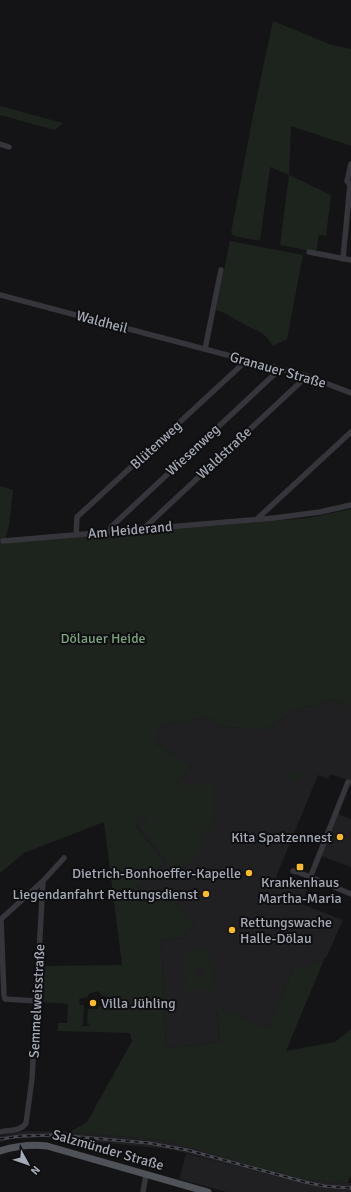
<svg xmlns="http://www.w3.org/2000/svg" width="351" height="1192" font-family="Signika,sans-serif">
<rect width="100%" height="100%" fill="#141416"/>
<path fill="#202023" d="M333,699L351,708V780L350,781L330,774L328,779L318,775L276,877L307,889L302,904L343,920L327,956L319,964L310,967H294L268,1030L217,1010L220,1042L166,1048L161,940L183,938L194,925L170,898L147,902L132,891L165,863L136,825L192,766L156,744V726L209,717L222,726L265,730L293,711Z
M338,814L351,819V867L321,856Z
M25,1131L70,1132L154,1139L172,1142L325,1182L351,1183V1192H227L179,1179L186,1154L244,1168L169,1149L44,1137L12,1139L0,1142V1136Z"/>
<path fill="#1c241d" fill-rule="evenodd" d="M273,21L332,45L351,49V146L291,126L289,175L331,195L326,236L319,235L316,252L280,245L289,175L270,167L260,241L234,236L231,233L253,115Z
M0,106L63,123L55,130L0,115Z
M230,241L303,255L287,339L273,346C262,329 257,332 242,323C233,318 226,313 216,310Z
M0,486L13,490L9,526L4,543L309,518L351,509V708L333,699L293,711L265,730L222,726L209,717L157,726L156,744L192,766L172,787L181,784L193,786L212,782L214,800L212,829C201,827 196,837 205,844C197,855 188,866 174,870L144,831L145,824L149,812L136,826L165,863L132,891L147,902L170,898L194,925L183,938L161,940L166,1048L220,1042L217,1009L268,1029L294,967H310L324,960L286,1051L335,1042L351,1029V1175L347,1183L325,1182L282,1174L172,1142L154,1139L70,1132L87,1122L132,1041L130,1033L58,1031V1023H67L68,1004L40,1002L42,966L122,965L104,822L24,853L0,873ZM98,991L102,996L109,997L108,999L110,1000V1002H108V1006H98V1009H88L87,1023H89V1026H82L83,1023L84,1005H80L79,999L87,997L89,994Z
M294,772L299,773L300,775L299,781L291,783L289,777Z
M210,949L212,990L186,991L185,950ZM205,967V977H196L195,968Z"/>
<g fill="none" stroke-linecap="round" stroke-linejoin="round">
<path stroke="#35353b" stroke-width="5.5" d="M0,144L9,147
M309,252L351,260
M343,259L350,185L347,181L351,164
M0,295L307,376L351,393
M205,349L221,270
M258,518L351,432
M142,530L307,376
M110,532L111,527L280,369
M76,535L77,517L247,360
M3,541L274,518L320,512L351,505
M293,871L298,872L351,894
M310,878L348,782
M37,1001L5,999L4,996L1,919L43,881
M0,1132C9,1130 22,1131 26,1123L32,1079L43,881L64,858
M143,1192L146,1175"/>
<path stroke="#50525a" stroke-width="7" d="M0,1151C16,1146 30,1144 47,1146L208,1192"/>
<g stroke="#474950" stroke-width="3">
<path id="rail" d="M0,1139L21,1136L57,1135L149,1143L187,1150L305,1182L324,1186L351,1188"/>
</g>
<use href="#rail" stroke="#0f0f11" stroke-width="1.5" stroke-dasharray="4.5" stroke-linecap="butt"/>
</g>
<g fill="#fcbb26" stroke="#0f0f11" stroke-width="1.5">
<circle cx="340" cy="837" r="4"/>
<rect x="296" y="863" width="8" height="8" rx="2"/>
<circle cx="249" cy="873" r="4"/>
<circle cx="206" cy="894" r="4"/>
<circle cx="232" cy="930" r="4"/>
<circle cx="93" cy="1003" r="4"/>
</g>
<g text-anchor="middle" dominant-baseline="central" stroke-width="4" stroke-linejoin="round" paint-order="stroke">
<g font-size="14" fill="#a5aab7" stroke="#0f0f11">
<text transform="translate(102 322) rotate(15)">Waldheil</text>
<text transform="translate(278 370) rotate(16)">Granauer Straße</text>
<text transform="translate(156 445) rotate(-43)">Blütenweg</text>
<text transform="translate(193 450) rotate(-43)">Wiesenweg</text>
<text transform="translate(224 453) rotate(-43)">Waldstraße</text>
<text transform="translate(130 530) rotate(-5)">Am Heiderand</text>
<text transform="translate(37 1001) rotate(-87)">Semmelweisstraße</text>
<text transform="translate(108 1150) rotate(16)">Salzmünder Straße</text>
</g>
<g font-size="14" fill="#7ba37e" stroke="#0f0f11">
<text x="103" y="638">Dölauer Heide</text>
</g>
<g font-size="14" fill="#a5aab7" stroke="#0f0f11" text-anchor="end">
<text x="332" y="837">Kita Spatzennest</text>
<text x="241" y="873">Dietrich-Bonhoeffer-Kapelle</text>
<text x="300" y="882" text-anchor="middle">Krankenhaus<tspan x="300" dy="16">Martha-Maria</tspan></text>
<text x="198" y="894">Liegendanfahrt Rettungsdienst</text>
<text x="240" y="922" text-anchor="start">Rettungswache<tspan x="240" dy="16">Halle-Dölau</tspan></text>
<text x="101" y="1003" text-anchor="start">Villa Jühling</text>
</g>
</g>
<g transform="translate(28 1164) rotate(130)" stroke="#0f0f11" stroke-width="3" paint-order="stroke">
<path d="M0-3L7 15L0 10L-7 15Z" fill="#a5aab7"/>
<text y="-6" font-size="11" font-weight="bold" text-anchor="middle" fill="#a5aab7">N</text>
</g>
</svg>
